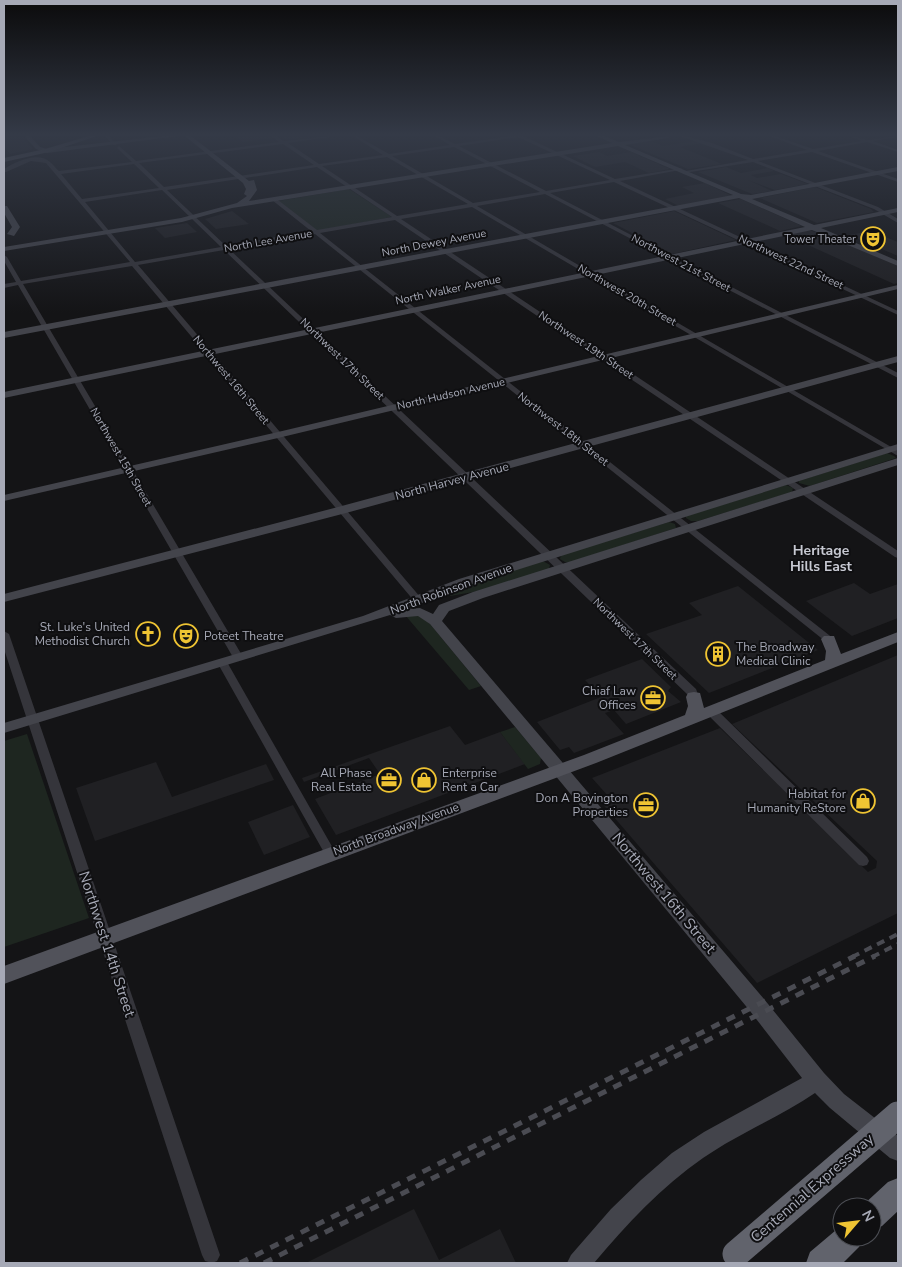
<svg xmlns="http://www.w3.org/2000/svg" width="902" height="1267" font-family="'Nunito Sans',sans-serif">
<rect width="100%" height="100%" fill="#141416"/>
<path fill="#202023" d="M4,136H22L33,149L10,154L4,147Z
M234,136H320L286,140L281,137L243,142Z
M649,140L663,146L695,141L703,143L680,147L722,164L688,169L628,144Z
M599,152L607,156L631,152L670,169L649,173L625,162L595,167L573,156Z
M726,167L741,173L768,168L774,171L751,175L757,178L781,174L808,184L775,190L748,180L772,191L752,194L698,172Z
M705,183L732,196L679,206L665,199L694,193L682,187Z
M815,187L871,209L874,212L817,223L760,198Z
M741,199L802,226L780,231L718,203Z
M232,211L249,224L216,229L205,219Z
M674,211L736,240L672,254L613,223Z
M187,223L197,232L165,238L155,228Z
M807,230L824,234L898,266V283L894,284L786,235Z
M870,231L898,242V256L849,235Z
M854,583L870,594L898,584V618L852,636L806,601Z
M738,586L818,650L709,693L646,634L702,615L689,603Z
M898,655V913L757,983L600,801L609,797L592,778L720,728L868,872L876,868L877,861L732,724Z
M642,659L671,687L668,691L681,702L626,724L614,710L605,713L624,734L574,753L569,747L560,750L537,722L601,697L585,680Z
M450,726L465,745L500,732L525,764L336,835L315,799L380,774L369,758L304,782L302,778Z
M156,762L172,797L266,764L274,780L95,841L76,788Z
M293,805L310,837L264,855L248,822Z
M414,1209L439,1260L500,1229L516,1263H306Z"/>
<path fill="#1e2620" d="M349,189L392,217L316,231L278,201Z
M887,453L894,456L896,458L810,486L799,483V481Z
M786,485L793,488L792,492L698,521H691L686,518V516Z
M669,522L675,524L676,528L571,562H565L560,559L561,555Z
M543,561L550,565L549,569L479,591L439,598L472,583Z
M417,614L426,619L481,686L469,690L405,615Z
M515,727L541,758L540,764L528,769L500,732Z
M27,734L89,918L4,947V741Z"/>
<g fill="none" stroke-linecap="round" stroke-linejoin="round">
<path fill="#35353b" fill-rule="evenodd" d="M105,136H109L117,145H113Z
M272,136H276L284,141L332,136L330,137L288,143L319,164L383,155L353,136H357L389,154L450,145L435,136H439L455,144L511,136H523L615,179L682,168L680,170L620,181L898,311V315L896,314L614,182L550,193L898,373V378L545,194L477,206L898,451V456L472,207L401,219L898,551V558L895,557L395,220L320,233L834,639L829,642L825,641L315,234L229,249L696,689L699,697L694,701L690,700L687,694L224,250L138,265L421,598L423,600L421,602H415L132,266L23,284L243,657L242,659H234L18,285L4,288V284L16,282L4,261V255L7,257L21,281L130,262L46,163L31,161L6,172H4V169C16,162 37,151 50,162C53,164 56,169 59,171L132,162L117,148L119,146L136,161L279,142ZM518,137L610,180L546,191L459,146ZM283,144L314,165L164,187L139,163ZM454,147L540,192L473,203L392,156ZM387,157L468,204L397,216L322,166ZM134,164L159,188L82,199L61,174ZM317,167L392,217L317,230L274,197L272,200L311,231L226,246L167,190ZM162,190L221,247L135,262L85,202Z
M680,136H685L712,143L753,159L807,150L770,136H775L813,149L862,141L850,136L868,140L898,136L897,137L873,141L898,150V152L867,142L818,151L898,179V182L812,152L758,161L878,207L898,219V223L874,209L753,162L684,173L686,171L748,160Z
M4,631L9,634L220,1255L217,1261L212,1263L205,1261L202,1255L4,649Z
M222,659L227,662L334,850L336,853L334,856L330,858L326,856L217,662Z
M711,707L715,708L867,857L869,861L867,865L863,866L859,865L707,714L706,711L707,708Z"/>
<path fill="#43444b" fill-rule="evenodd" d="M24,136H30L40,147L47,149L163,136H178L47,153L36,149Z
M185,136H191L249,181L254,180L257,190L249,201L612,143L597,136H604L619,142L671,136L668,138L625,145L741,194L751,195L898,167V171L752,199L814,225L898,208V212L821,228L898,261V266L812,230L4,398V392L805,227L739,198L4,338V332L733,195L618,146L232,208L182,222L4,251V247L181,218L237,203L247,196L244,194L246,189L243,183Z
M4,206H7L20,227L14,236L7,234L12,227L4,213Z
M898,285V289L278,438L4,501V495L278,432Z
M898,356V362L346,513L4,602V594L338,507Z
M898,444V450L469,585L406,609L420,608L433,614L439,605L473,592L898,458V465L483,598L449,611L442,621L764,999L824,1073L844,1094L898,1136V1161L890,1158L830,1108L815,1093C780,1117 739,1133 703,1158C661,1187 627,1224 594,1263H567L571,1255L611,1209L641,1180L672,1153L704,1132L802,1078L750,1011L430,624L418,616L396,618L390,615L4,733V723L363,616L459,579Z"/>
<path fill="#51525a" fill-rule="evenodd" d="M89,136H97L49,152L4,162V158L45,149Z
M898,632V642L596,763L4,984V966L584,755L685,715L688,706L686,697L688,693L694,692L700,693L704,708L825,660L826,651L821,639L824,636H834L841,654Z"/>
<path fill="#61636c" fill-rule="evenodd" d="M898,1178V1211L882,1226L872,1231V1207L862,1206L888,1182Z
M842,1225V1237H864L859,1247L843,1263H806L810,1252Z"/>
<path stroke="#4a4b52" stroke-width="4" stroke-dasharray="8 6" stroke-linecap="butt" d="M852,957L898,934
M872,957L898,944"/>
<path stroke="#4a4b52" stroke-width="5" stroke-dasharray="9 8" stroke-linecap="butt" d="M240,1263L855,956
M264,1263L875,956"/>
<path stroke="#61636c" stroke-width="27" d="M736,1254L898,1115"/>
</g>
<linearGradient id="sky" x2="0" y2="1"><stop stop-color="#0b0b0c"/><stop offset="0.43" stop-color="#343a47"/><stop offset="1" stop-color="#343a47" stop-opacity="0"/></linearGradient>
<rect width="902" height="313" fill="url(#sky)"/>
<defs>
<g id="theatre-ring" transform="scale(1.25)"><circle r="9.5" fill="#0f0f11" stroke="#efc433" stroke-width="1.5"/><path d="M-5-5.5Q0-4 5-5.5V0Q5 5 0 6Q-5 5-5 0ZM-3.3-2.5H-1v1.5H-3.3ZM1-2.5H3.3v1.5H1ZM-2.8 1Q0 5.5 2.8 1Z" fill="#efc433"/></g>
<g id="church-ring" transform="scale(1.25)"><circle r="9.5" fill="#0f0f11" stroke="#efc433" stroke-width="1.5"/><path d="M-1.2-6h2.4v3.5h3.3v2.4h-3.3V6h-2.4V-.1h-3.3v-2.4h3.3Z" fill="#efc433"/></g>
<g id="building-ring" transform="scale(1.25)"><circle r="9.5" fill="#0f0f11" stroke="#efc433" stroke-width="1.5"/><path d="M-4-6H4V6H1V3H-1V6H-4ZM-2.5-4.3h1.7v1.8h-1.7ZM.8-4.3h1.7v1.8H.8ZM-2.5-1h1.7V.8h-1.7ZM.8-1h1.7V.8H.8Z" fill="#efc433"/></g>
<g id="office-ring" transform="scale(1.25)"><circle r="9.5" fill="#0f0f11" stroke="#efc433" stroke-width="1.5"/><path d="M-6-3h4V-5.5h4V-3h4V5H-6ZM-1-4.5V-3h2v-1.5ZM-6 0V1H6V0Z" fill="#efc433"/></g>
<g id="shop-ring" transform="scale(1.25)"><circle r="9.5" fill="#0f0f11" stroke="#efc433" stroke-width="1.5"/><path d="M-5-2.5h2.3a2.7 3.5 0 0 1 5.4 0H5L5.5 6h-11ZM-1.5-2.5h3a1.5 2.3 0 0 0-3 0Z" fill="#efc433"/></g>
</defs>
<g fill-rule="evenodd">
<use href="#theatre-ring" x="873" y="239"/>
<use href="#church-ring" x="148" y="634"/>
<use href="#theatre-ring" x="186" y="636"/>
<use href="#building-ring" x="718" y="654"/>
<use href="#office-ring" x="653" y="698"/>
<use href="#office-ring" x="389" y="780"/>
<use href="#shop-ring" x="424" y="780"/>
<use href="#shop-ring" x="863" y="801"/>
<use href="#office-ring" x="646" y="805"/>
</g>
<g text-anchor="middle" dominant-baseline="central" stroke-width="4" stroke-linejoin="round" paint-order="stroke">
<g font-size="11" fill="#a6a9b6" stroke="#0f0f11" text-anchor="end">
<text x="856" y="239">Tower Theater</text>
</g>
<g font-size="11" fill="#a6a9b6" stroke="#0f0f11">
<text transform="translate(268 241) rotate(-10)">North Lee Avenue</text>
<text transform="translate(434 243) rotate(-11)">North Dewey Avenue</text>
<text transform="translate(791 262) rotate(25)">Northwest 22nd Street</text>
<text transform="translate(681 263) rotate(28)">Northwest 21st Street</text>
<text transform="translate(448 290) rotate(-12)">North Walker Avenue</text>
<text transform="translate(627 295) rotate(30)">Northwest 20th Street</text>
<text transform="translate(586 345) rotate(34)">Northwest 19th Street</text>
<text transform="translate(342 359) rotate(44)">Northwest 17th Street</text>
<text transform="translate(231 380) rotate(50)">Northwest 16th Street</text>
<text transform="translate(451 394) rotate(-13)">North Hudson Avenue</text>
<text transform="translate(563 429) rotate(38)">Northwest 18th Street</text>
<text transform="translate(121 457) rotate(60)">Northwest 15th Street</text>
<text transform="translate(635 639) rotate(44)">Northwest 17th Street</text>
</g>
<g font-size="12" fill="#a6a9b6" stroke="#0f0f11">
<text transform="translate(452 481) rotate(-15)">North Harvey Avenue</text>
<text transform="translate(451 589) rotate(-20)">North Robinson Avenue</text>
<text transform="translate(396 829) rotate(-20)">North Broadway Avenue</text>
</g>
<g font-size="12" fill="#a6a9b6" stroke="#0f0f11" text-anchor="end">
<text x="130" y="627">St. Luke's United<tspan x="130" dy="14">Methodist Church</tspan></text>
<text x="204" y="636" text-anchor="start">Poteet Theatre</text>
<text x="736" y="647" text-anchor="start">The Broadway<tspan x="736" dy="14">Medical Clinic</tspan></text>
<text x="636" y="691">Chiaf Law<tspan x="636" dy="14">Offices</tspan></text>
<text x="372" y="773">All Phase<tspan x="372" dy="14">Real Estate</tspan></text>
<text x="442" y="773" text-anchor="start">Enterprise<tspan x="442" dy="14">Rent a Car</tspan></text>
<text x="846" y="794">Habitat for<tspan x="846" dy="14">Humanity ReStore</tspan></text>
<text x="628" y="798">Don A Boyington<tspan x="628" dy="14">Properties</tspan></text>
</g>
<g font-size="14" font-weight="bold" fill="#c7c9d2" stroke="#0f0f11">
<text x="821" y="550">Heritage<tspan x="821" dy="16">Hills East</tspan></text>
</g>
<g font-size="15" fill="#a6a9b6" stroke="#0f0f11">
<text transform="translate(664 893) rotate(50)">Northwest 16th Street</text>
<text transform="translate(107 944) rotate(72)">Northwest 14th Street</text>
<text transform="translate(812 1188) rotate(-41)">Centennial Expressway</text>
</g>
</g>
<rect width="902" height="1267" fill="none" stroke="#a6a9b6" stroke-width="10"/>
<g transform="translate(857 1222) rotate(62)"><circle r="24" fill="#0f0f11" stroke="#4b4d53"/>
<path d="M0-4L9 19L0 12L-9 19Z" fill="#efc433"/>
<text y="-8" font-size="14" font-weight="bold" text-anchor="middle" fill="#a6a9b6">N</text>
</g>
</svg>
